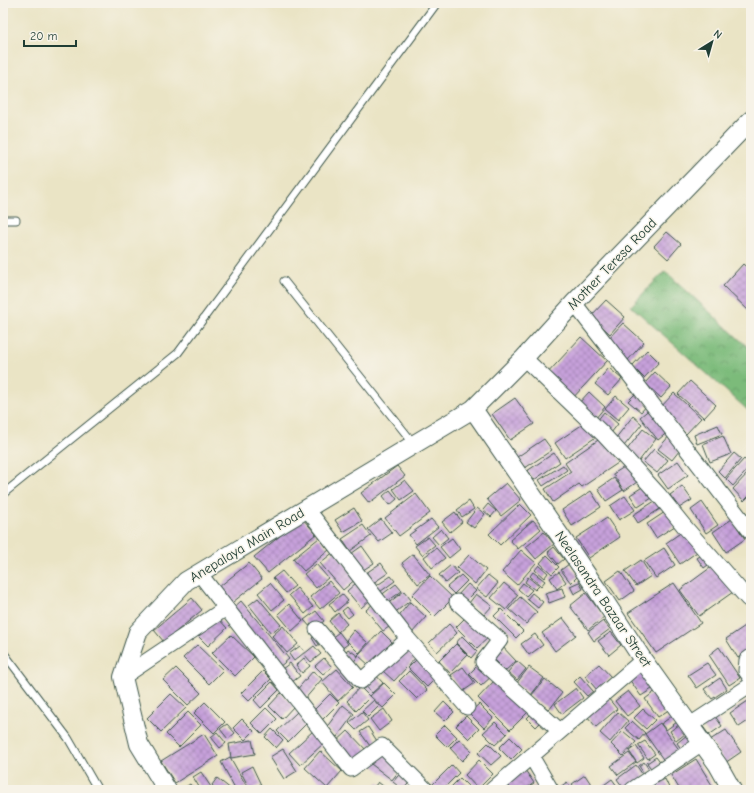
<svg xmlns="http://www.w3.org/2000/svg" width="754" height="793" font-family="'Comic Neue',sans-serif">
<defs>
<pattern id="forest-crowns" width="20" height="18" patternUnits="userSpaceOnUse"><rect width="20" height="18" fill="#7cbb7a"/><path d="M2 6a3 3 0 1 1 6 0M12 15a3 3 0 1 1 6 0" fill="none" stroke="#659965"/></pattern>
<pattern id="building-cross-hatch" width="8" height="8" patternUnits="userSpaceOnUse"><rect width="8" height="8" fill="#c7a1db"/><path d="M0 0l8 8M0 8l8-8" fill="none" stroke="#a184b2"/></pattern>
</defs>
<rect width="100%" height="100%" fill="#f7f3e8"/>
<filter id="ink" filterUnits="userSpaceOnUse"><feTurbulence type="fractalNoise" baseFrequency=".025" numOctaves="2"/><feDisplacementMap in="SourceGraphic" scale="8" xChannelSelector="R" yChannelSelector="G"/><feConvolveMatrix kernelMatrix="1 2 1 2 8 2 1 2 1" color-interpolation-filters="sRGB"/></filter>
<filter id="wash" filterUnits="userSpaceOnUse"><feTurbulence type="fractalNoise" baseFrequency=".012" numOctaves="4" result="noise"/><feDisplacementMap in="SourceGraphic" scale="16" xChannelSelector="R" yChannelSelector="G"/><feGaussianBlur stdDeviation="0.9" result="paint"/><feColorMatrix in="noise" values="0 0 0 0 0 0 0 0 0 0 0 0 0 0 0 0 0 1.4 0 .05"/><feComposite in="paint" operator="in"/></filter>
<g filter="url(#wash)">
<rect width="100%" height="100%" fill="#eae4c5"/>
<path fill="url(#forest-crowns)" stroke="#4e7c57" d="M665,271L751,350V413L631,306Z"/>
<g id="blocks">
<path fill="url(#building-cross-hatch)" d="M667,232L681,244L668,259L654,246Z
M743,264L751,271V313L723,286Z
M606,300L625,317L610,334L591,316Z
M623,323L644,342L628,360L607,340Z
M581,337L607,361L571,400L545,376Z
M647,350L659,362L644,378L632,366Z
M609,368L622,379L608,395L595,384Z
M655,372L671,387L661,398L645,383Z
M690,381L716,405L704,418L678,394Z
M589,392L605,407L595,419L578,404Z
M636,393L648,404L641,412L628,401Z
M674,393L701,418L686,434L659,409Z
M616,396L629,407L618,420L605,409Z
M515,398L534,424L510,440L492,414Z
M651,408L669,431L658,440L640,417Z
M604,412L618,424L611,433L597,421Z
M633,416L642,424L624,446L615,439Z
M586,422L596,437L565,458L555,443Z
M718,425L722,434L697,444L694,435Z
M643,429L656,439L639,461L626,451Z
M670,435L683,446L672,460L658,449Z
M604,436L621,461L582,487L579,484L553,502L545,489L571,472L565,463Z
M723,436L731,454L710,462L703,444Z
M544,439L552,450L525,468L517,457Z
M654,449L668,460L657,473L643,462Z
M554,453L560,462L534,480L527,471Z
M734,453L741,459L725,478L718,471Z
M744,459L751,465V466L733,486L726,479Z
M678,461L688,475L668,489L658,475Z
M629,464L640,480L624,491L613,474Z
M563,465L567,470L543,486L539,480Z
M397,466L405,476L369,503L361,493Z
M748,473L751,476V494L744,501L733,489Z
M614,478L623,490L606,501L598,489Z
M405,480L414,491L401,500L393,489Z
M506,483L521,500L501,516L487,499Z
M647,484L655,496L638,507L630,495Z
M682,486L692,500L679,508L670,495Z
M390,490L397,499L390,505L383,496Z
M591,491L601,507L572,526L562,510Z
M416,494L430,513L399,536L385,518Z
M625,496L635,510L619,520L610,506Z
M658,499L663,507L638,523L633,515Z
M469,501L474,509L462,517L457,510Z
M702,502L718,525L706,533L691,510Z
M488,504L496,511L491,517L483,510Z
M520,504L531,515L500,545L489,534Z
M354,508L362,521L343,532L335,520Z
M477,508L485,514L474,528L466,522Z
M668,510L678,524L656,538L647,524Z
M455,512L462,522L450,532L442,522Z
M302,518L316,534L268,573L254,557Z
M607,518L620,537L589,558L576,538Z
M381,519L392,533L379,542L368,529Z
M431,519L438,527L416,544L409,535Z
M732,519L745,539L726,552L713,532Z
M533,520L541,529L518,549L510,540Z
M363,525L371,536L350,551L342,539Z
M441,529L448,538L439,545L432,537Z
M686,529L700,550L680,564L666,543Z
M544,532L554,544L536,559L526,547Z
M428,537L435,545L422,555L415,546Z
M319,538L329,550L304,571L293,559Z
M452,538L460,549L449,558L440,547Z
M362,546L374,563L360,572L348,556Z
M554,547L564,559L558,564L548,552Z
M436,548L445,558L432,568L424,557Z
M664,548L675,565L656,578L644,561Z
M521,550L536,563L517,585L502,572Z
M335,551L357,578L343,590L320,563Z
M706,552L712,562L704,568L697,558Z
M413,554L430,575L418,584L402,563Z
M469,555L486,570L475,584L457,568Z
M547,555L559,567L552,574L540,563Z
M641,560L651,576L636,586L625,571Z
M249,563L262,579L228,606L215,590Z
M381,563L388,573L370,585L363,575Z
M316,564L328,578L316,588L304,574Z
M569,564L578,576L571,583L561,570Z
M451,565L458,573L446,583L439,575Z
M539,565L548,573L544,578L535,570Z
M714,565L733,592L699,616L680,590Z
M282,571L295,586L286,593L273,578Z
M620,571L634,591L620,601L606,581Z
M533,572L545,581L541,586L530,576Z
M559,572L566,582L557,589L550,578Z
M461,575L467,581L454,594L447,587Z
M488,575L498,583L487,597L476,589Z
M391,576L395,581L377,594L373,588Z
M430,576L453,598L434,617L412,595Z
M528,577L539,586L535,590L525,582Z
M329,581L339,593L320,609L310,597Z
M579,582L583,589L574,594L570,586Z
M270,583L284,600L272,610L258,593Z
M356,583L370,600L361,608L347,591Z
M504,583L518,595L506,610L491,598Z
M523,583L532,590L526,596L518,589Z
M674,583L701,623L656,653L628,613Z
M396,584L402,591L385,603L380,596Z
M468,584L476,591L464,603L457,596Z
M297,588L313,607L305,614L289,595Z
M562,588L565,597L549,603L545,593Z
M404,591L411,600L393,614L386,605Z
M532,593L543,602L538,608L527,599Z
M586,593L604,617L588,630L570,606Z
M342,594L348,601L335,612L329,604Z
M476,594L492,606L484,615L469,603Z
M520,597L537,612L526,624L509,609Z
M192,598L202,610L164,642L154,630Z
M258,598L281,625L271,633L249,605Z
M241,601L289,659L279,667L231,610Z
M410,602L426,617L412,633L396,619Z
M374,603L392,625L383,631L366,610Z
M289,604L303,621L292,631L278,614Z
M347,607L353,614L348,618L342,611Z
M501,609L523,631L516,638L494,616Z
M316,611L324,621L313,630L304,620Z
M338,613L347,624L338,632L329,621Z
M468,615L490,636L477,648L456,627Z
M216,616L227,628L208,646L197,635Z
M563,618L576,635L555,651L542,633Z
M603,621L610,629L594,641L588,632Z
M751,622V649L738,658L726,639Z
M449,624L457,633L437,652L429,643Z
M283,626L298,644L287,653L272,636Z
M354,630L368,643L359,653L346,640Z
M381,631L392,642L370,666L358,655Z
M339,632L348,644L338,651L329,640Z
M611,632L621,645L609,655L598,641Z
M535,634L543,645L529,655L521,644Z
M231,635L254,657L235,676L212,653Z
M316,635L321,643L317,646L312,638Z
M462,636L477,651L471,658L456,643Z
M407,644L419,654L394,681L383,671Z
M456,644L467,655L450,673L439,661Z
M197,645L223,670L209,684L183,658Z
M501,645L516,661L505,671L490,656Z
M300,646L305,652L294,661L289,654Z
M314,646L321,654L311,662L304,654Z
M719,647L740,678L729,685L709,655Z
M348,649L358,656L353,663L343,655Z
M304,658L310,666L302,673L296,665Z
M324,658L332,667L323,674L315,666Z
M418,658L437,677L427,687L408,668Z
M517,661L526,669L517,680L508,672Z
M481,662L493,675L481,686L469,674Z
M290,663L300,676L288,685L278,672Z
M707,663L716,675L697,688L688,675Z
M599,664L611,677L597,690L585,676Z
M463,667L475,683L462,692L451,675Z
M529,667L544,678L531,695L516,684Z
M176,668L201,693L188,705L163,680Z
M337,669L353,687L338,701L322,682Z
M643,670L655,687L641,696L629,679Z
M263,671L271,679L249,701L241,693Z
M313,671L322,679L304,700L295,692Z
M409,671L427,690L417,699L399,681Z
M373,672L383,683L372,693L362,682Z
M580,676L593,691L587,696L574,682Z
M720,678L727,689L712,699L704,689Z
M545,679L562,693L549,710L531,696Z
M495,680L528,712L510,730L478,698Z
M272,682L279,690L261,708L254,700Z
M384,683L396,695L383,708L370,696Z
M360,687L370,697L356,711L347,701Z
M576,688L583,698L562,714L555,704Z
M657,690L670,709L658,717L645,699Z
M628,691L640,706L627,716L615,701Z
M281,693L294,706L282,719L269,706Z
M171,694L186,708L161,732L147,718Z
M330,694L339,703L321,721L312,712Z
M608,698L617,709L596,727L587,716Z
M751,699V719L739,727L730,713Z
M374,700L379,706L368,717L362,711Z
M205,702L225,722L214,733L194,713Z
M444,702L454,712L445,721L435,712Z
M479,704L493,718L484,728L469,713Z
M343,705L354,714L337,737L326,728Z
M266,708L277,719L262,734L251,723Z
M384,709L392,721L379,731L370,719Z
M643,709L655,720L646,729L634,718Z
M188,712L201,725L179,747L166,734Z
M297,712L307,723L288,742L277,731Z
M362,712L368,720L356,730L349,723Z
M533,712L542,721L536,727L527,718Z
M618,712L628,721L610,742L600,733Z
M712,712L722,726L709,735L699,721Z
M466,716L479,729L469,739L456,726Z
M672,716L677,722L666,730L661,724Z
M242,719L254,731L245,740L233,728Z
M632,721L645,733L639,740L625,728Z
M495,722L507,734L495,745L483,733Z
M660,723L680,751L665,762L645,734Z
M227,724L235,733L228,739L220,729Z
M445,725L457,737L447,747L435,735Z
M679,725L685,734L676,741L670,731Z
M368,727L377,741L370,746L360,732Z
M272,729L283,740L276,748L265,737Z
M726,730L741,752L725,763L710,740Z
M313,731L324,743L300,765L289,753Z
M348,731L368,752L354,765L334,744Z
M623,731L636,742L623,756L611,744Z
M217,732L226,743L220,748L211,737Z
M204,734L218,756L175,783L161,761Z
M687,735L695,745L684,753L677,743Z
M510,737L522,749L511,760L499,748Z
M459,739L472,751L462,761L450,748Z
M252,740L255,754L231,758L229,744Z
M645,741L655,754L648,759L638,745Z
M488,743L501,756L491,765L478,753Z
M636,746L644,758L637,763L629,751Z
M283,749L297,771L284,779L270,757Z
M381,750L402,767L392,780L371,764Z
M320,751L342,771L327,788L305,768Z
M629,753L636,762L618,775L611,766Z
M230,757L247,787L241,790H236L221,762Z
M656,757L662,765L653,771L647,763Z
M696,759L715,790H680L671,775Z
M479,760L493,774L478,789L465,775Z
M644,762L650,771L645,775L639,766Z
M452,765L459,773L442,790H437L432,785Z
M636,765L645,778L625,790L617,779Z
M252,766L261,785L250,790L241,772Z
M525,770L534,783L524,790H512L507,783Z
M402,771L412,779L403,790L393,782Z
M201,772L211,787L207,790H201L193,777Z
M585,775L595,790H577L572,784Z
M217,778L232,790H217L212,785Z
M460,778L472,790H448Z
M612,779L620,790H597Z
M665,779L670,790H648L647,788Z
M378,782L388,790H372Z
M567,782L574,790H556Z
M190,784L194,790H181Z
M535,786L538,790H529Z"/>
</g>
</g>
<g filter="url(#ink)">
<use href="#blocks" fill-opacity="0" stroke="#3d564a" stroke-width="1"/>
<g fill="none" stroke-linecap="round" stroke-linejoin="round">
<g stroke="#3d564a" stroke-width="9">
<path id="service" d="M3,220H16
M284,281L414,444
M3,494L178,353L437,3
M3,652L68,738L98,790"/>
</g>
<g stroke="#3d564a" stroke-width="17">
<path id="minor" d="M574,303L751,532
M524,358L602,433L628,461L659,495L684,526L748,599
M307,509L408,639L467,707
M199,573L351,769L382,746L426,790
M457,602L500,640L483,662L560,731
M317,629L361,681L408,639
M751,657L747,660L746,671L751,678
M123,677L226,608
M690,725L751,685
M531,756L551,790
M492,790L643,660
M632,790L702,743"/>
</g>
<g stroke="#3d564a" stroke-width="20">
<path id="tertiary" d="M473,409L596,588L643,660L718,765L732,790
M167,790L139,744L123,677L138,632L186,581L473,409L524,358L574,303L751,120"/>
</g>
<use href="#service" stroke="#fff" stroke-width="7"/>
<use href="#minor" stroke="#fff" stroke-width="15"/>
<use href="#tertiary" stroke="#fff" stroke-width="18"/>
</g>
</g>
<g text-anchor="middle" dominant-baseline="central" stroke-width="3" stroke-linejoin="round" paint-order="stroke">
<g font-size="14" fill="#1f3d34" stroke="#f7f3e8">
<text transform="translate(612 264) rotate(-46)">Mother Teresa Road</text>
<text transform="translate(247 545) rotate(-31)">Anepalaya Main Road</text>
<text transform="translate(603 599) rotate(56)">Neelasandra Bazaar Street</text>
</g>
</g>
<rect width="754" height="793" fill="none" stroke="#f7f3e8" stroke-width="16"/>
<g transform="translate(712 42) rotate(37)" stroke="#f7f3e8" stroke-width="3" paint-order="stroke">
<path d="M0-3L7 15L0 10L-7 15Z" fill="#1f3d34"/>
<text y="-6" font-size="11" font-weight="bold" text-anchor="middle" fill="#1f3d34">N</text>
</g>
<path d="M24 40v6h52v-6" fill="none" stroke="#1f3d34" stroke-width="2"/>
<text x="30" y="40" font-size="12" fill="#1f3d34" stroke="#f7f3e8" stroke-width="3" paint-order="stroke">20 m</text>
</svg>
